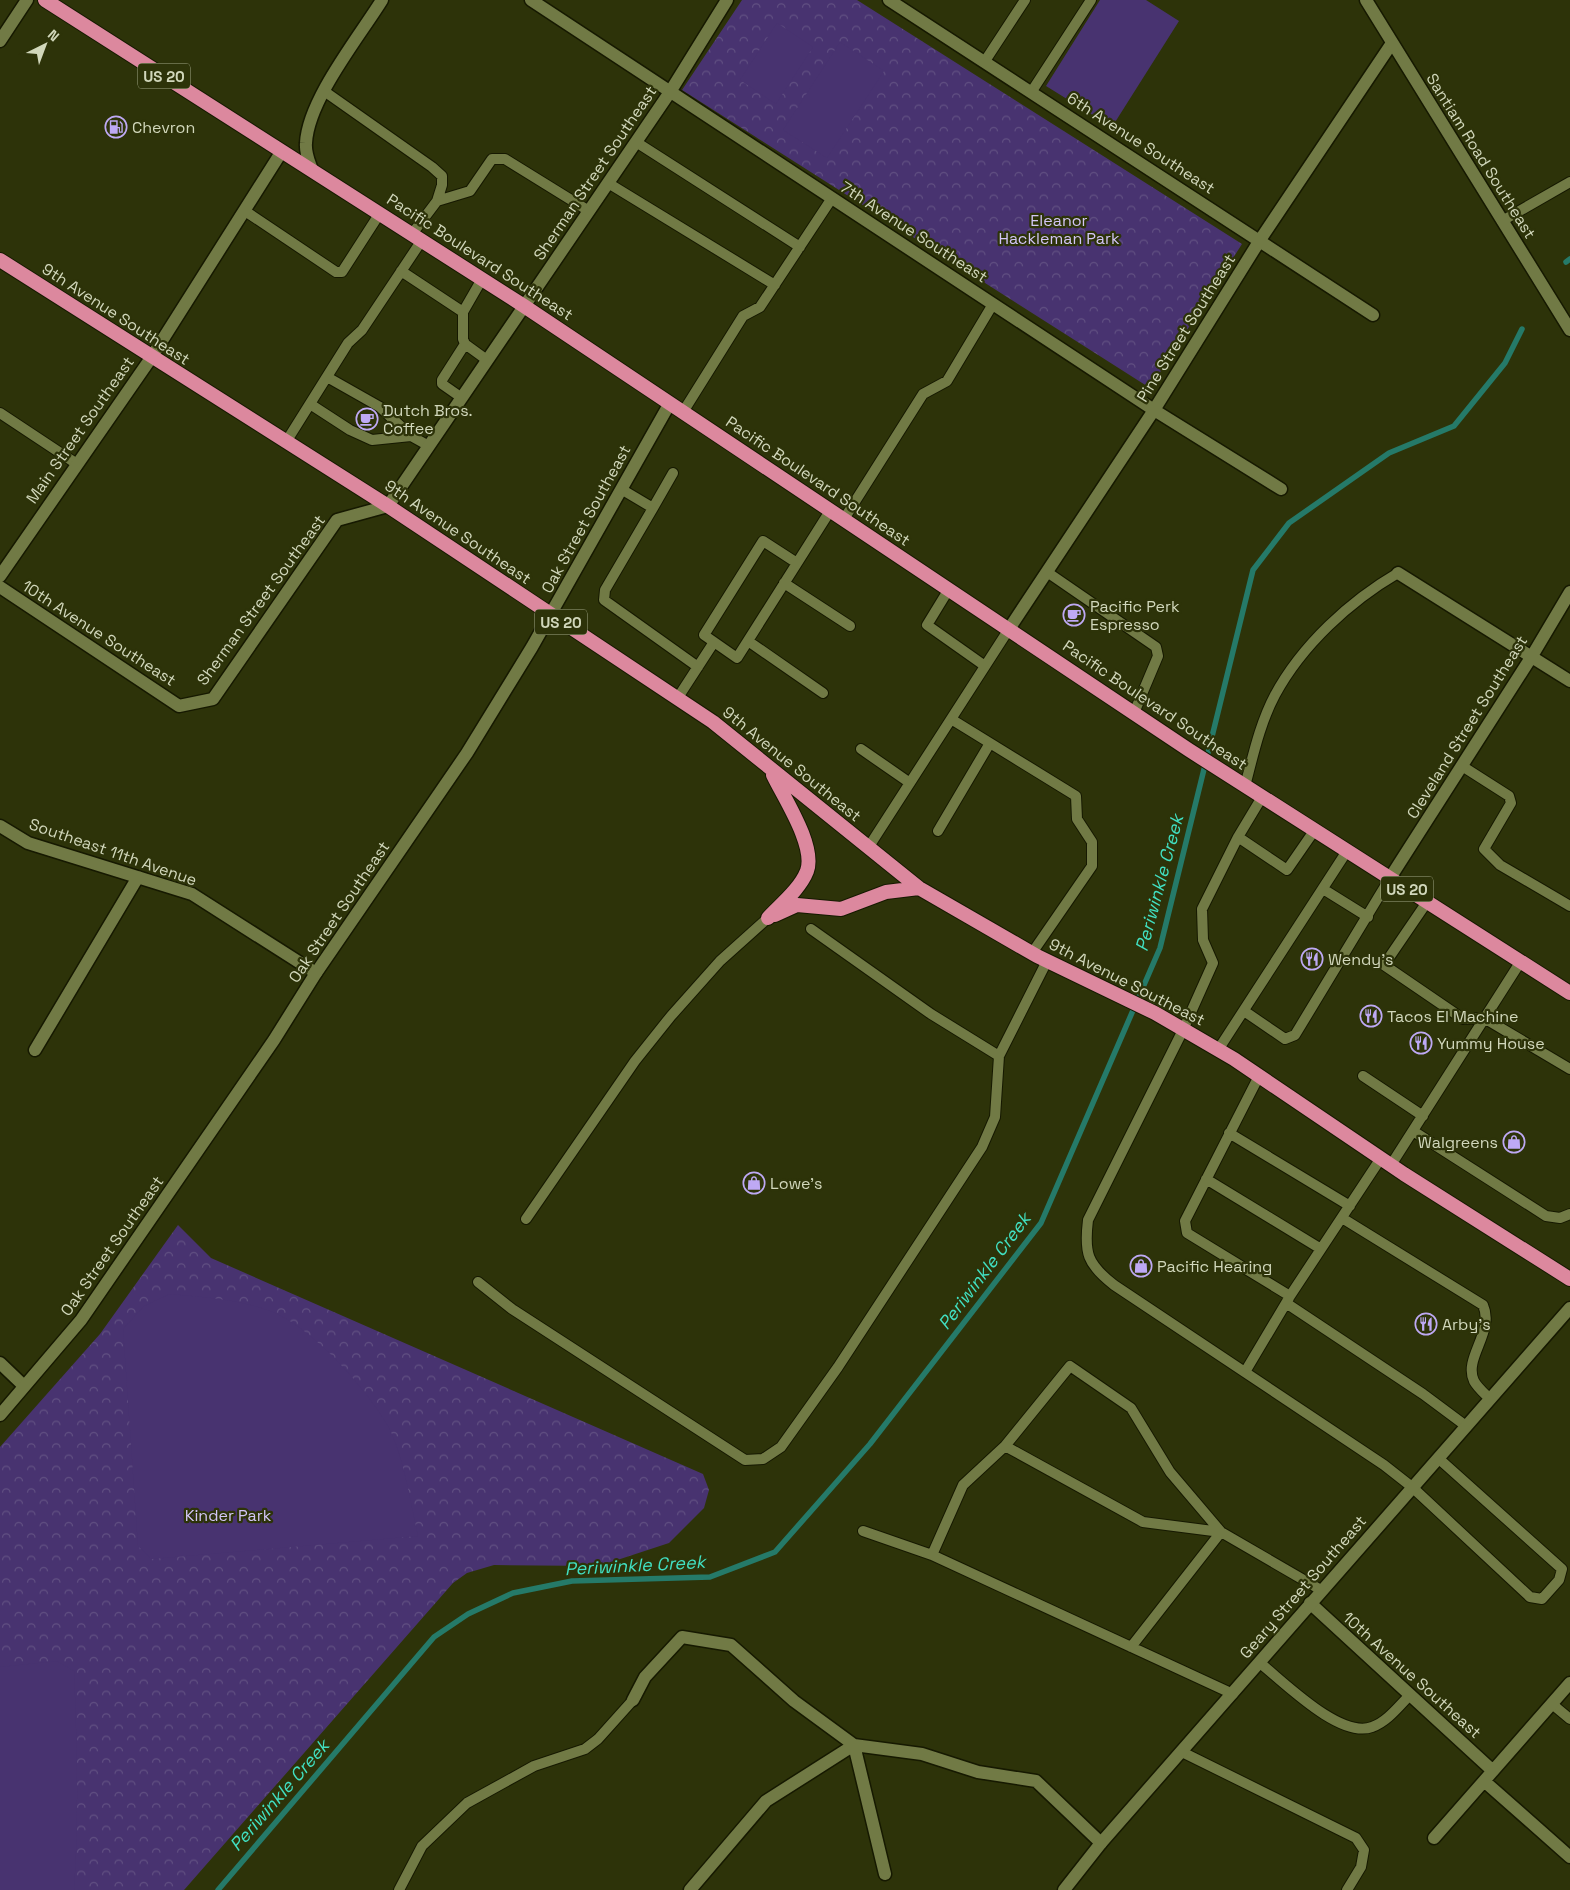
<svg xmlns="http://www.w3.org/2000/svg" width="1570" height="1890" font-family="'Space Grotesk',sans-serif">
<defs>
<pattern id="park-crowns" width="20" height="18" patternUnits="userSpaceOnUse" patternTransform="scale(1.25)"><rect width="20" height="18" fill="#483370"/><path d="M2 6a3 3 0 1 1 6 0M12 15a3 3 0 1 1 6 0" fill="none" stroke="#615082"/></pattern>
</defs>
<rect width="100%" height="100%" fill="#2d3309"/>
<path fill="url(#park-crowns)" d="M742,0H857L1242,244L1150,388L682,90Z
M178,1225L211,1258L703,1474L709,1490L704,1508L669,1543L599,1566L494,1565L467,1573L453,1583L184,1890H0V1447L100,1334Z"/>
<path fill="#483370" d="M1100,0H1146L1179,21L1112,127L1046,86Z
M777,23L813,47L776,104L740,80Z
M840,42L884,71L827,158L783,130Z
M170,1294C203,1297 238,1299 270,1311C311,1326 367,1389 388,1426C403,1454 411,1504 418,1536L152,1559L138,1546L123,1329L144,1306Z
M57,1661L74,1671C77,1744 79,1817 74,1890H0V1667Z"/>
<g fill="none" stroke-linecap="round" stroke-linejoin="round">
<path stroke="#257a69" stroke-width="5.5" d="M1566,262L1570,259
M218,1890L434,1637L468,1614L513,1593L572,1581L710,1577L775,1552L870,1444L1041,1223L1160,948L1253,570L1289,523L1389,453L1454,426L1505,363L1522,329"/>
<g stroke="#161901" stroke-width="12">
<path id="service" d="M985,61L1025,0
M324,91L432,167L442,176V185L437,201
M1032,91L1091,0
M636,142L800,247
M608,183L775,285
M245,211L336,272H342L380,213
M1502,221L1570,182
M412,234L437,201L470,191L492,159H505L589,211
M401,271L463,312
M482,279L463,312V339L465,344L487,360
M327,377L380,407L411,436L429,446
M462,398L442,384V380L465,344
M310,404L350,430L372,440L411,436
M683,412L743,316L760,307L832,198
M0,413L77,464
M286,442L348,343L362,330L422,240
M621,489L653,508L605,590L604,600L698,667
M653,508L673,473
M844,519L923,394L947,381L993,304
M797,563L763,541L704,635L737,658L830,511
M1047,572L1156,647L1158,656L1134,713
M784,583L850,626
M949,589L927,625L985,666
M748,641L823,693
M677,699L714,642
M951,719L1076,796L1077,819L1092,842V866L1032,953
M861,749L910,783
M1462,766L1509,796L1511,803L1484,849L1500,865L1570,906
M1245,786C1253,756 1260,723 1275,695C1302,645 1350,601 1398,573
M938,831L990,743
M1314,831L1287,870L1238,837L1202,909L1203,940L1213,963L1183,1030L1088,1220C1084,1253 1087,1264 1114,1285L1384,1465L1412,1487L1530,1597L1542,1599L1559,1580L1562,1569L1438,1458
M1238,837L1262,797
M868,848L1009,629
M1323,889L1368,917
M1427,902L1384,965L1463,1019L1484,1018L1570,1069
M811,929L931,1014L999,1056L1047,961
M1244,1011L1285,1039L1295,1035L1390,878
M1218,1050L1347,851
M1259,1076L1185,1221L1187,1233L1290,1296L1381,1158
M1363,1076L1423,1116
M1413,1131L1546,1216L1560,1218L1570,1214
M1229,1133L1350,1206
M1391,1165L1521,961
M1206,1179L1321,1249
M1342,1218L1483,1305C1495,1332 1463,1358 1474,1381C1477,1387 1485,1394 1490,1399
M526,1219L635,1061L671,1016L720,961L768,918
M478,1282L512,1309L745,1460L763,1459L781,1447L838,1367L982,1147L995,1117L999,1056
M1286,1303L1423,1394L1466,1426
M1245,1372L1289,1298
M1005,1446L1143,1522L1221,1532
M863,1531L932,1555
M1131,1647L1221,1532
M1260,1663C1284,1682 1340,1739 1372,1727C1387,1722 1399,1706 1410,1695
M1233,1694L932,1555L963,1485L1005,1446L1070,1366L1131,1408L1170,1472L1221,1532L1321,1590
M1552,1704L1570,1719
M1182,1752L1356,1838L1364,1850L1361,1867L1347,1890
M399,1890L422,1846L467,1803L534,1766L585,1749L598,1739L633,1700"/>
</g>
<g stroke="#161901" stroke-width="15">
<path id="minor" d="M531,0L1154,410L1281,489
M889,0L1373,315
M1398,573L1570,681
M0,576L151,358
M0,587L179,706L213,699L337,520L388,506L670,92L727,0
M1009,629L1154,410L1260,240L1392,43
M0,826L28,843L192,894L316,973
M1390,878L1532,656L1570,592
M35,1050L138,877
M0,1363L24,1386
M1310,1603L1493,1771
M633,1700L645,1677L682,1637L731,1645L794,1701L854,1745L922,1754L978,1772L1036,1781L1101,1843
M1484,1781L1570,1857
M1434,1838L1570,1683
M690,1890L766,1801L854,1745L885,1874"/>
</g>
<g stroke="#161901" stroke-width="15">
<path id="tertiary" d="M0,41L27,0
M312,170C309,161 305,153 306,143C308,100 359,37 382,0
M151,358L282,151
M0,1415L81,1320L274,1040L316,973L467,753L532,647L670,403"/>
</g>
<g stroke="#161901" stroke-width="15">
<path id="secondary" d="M1366,0L1570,330
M1064,1890L1101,1843L1570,1308"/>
</g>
<g stroke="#161901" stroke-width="16">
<path id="trunk" d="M45,0L524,306L1189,750L1570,993
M0,260L388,506L713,722L919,888L1037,956L1155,1013L1234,1059L1404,1174L1570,1279
M775,915L797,905L841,909L886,892L919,888
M768,918C781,904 800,889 807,871C816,846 784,798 773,775"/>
</g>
<use href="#service" stroke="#717a45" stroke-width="10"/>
<use href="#minor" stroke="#717a45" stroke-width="12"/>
<use href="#tertiary" stroke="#717a45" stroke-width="12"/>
<use href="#secondary" stroke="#717a45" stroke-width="12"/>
<use href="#trunk" stroke="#dc889e" stroke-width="14"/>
</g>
<defs>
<g id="fuel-ring" transform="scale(1.125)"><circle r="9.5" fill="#2d3309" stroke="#bea9f4" stroke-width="1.5"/><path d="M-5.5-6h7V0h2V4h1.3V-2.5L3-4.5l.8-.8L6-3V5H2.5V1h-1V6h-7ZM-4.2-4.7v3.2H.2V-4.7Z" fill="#bea9f4"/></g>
<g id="cafe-ring" transform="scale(1.125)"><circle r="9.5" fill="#2d3309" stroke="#bea9f4" stroke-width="1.5"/><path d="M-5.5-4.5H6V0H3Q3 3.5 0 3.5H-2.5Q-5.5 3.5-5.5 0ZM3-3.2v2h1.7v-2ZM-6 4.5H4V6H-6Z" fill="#bea9f4"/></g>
<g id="restaurant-ring" transform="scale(1.125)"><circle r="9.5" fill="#2d3309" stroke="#bea9f4" stroke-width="1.5"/><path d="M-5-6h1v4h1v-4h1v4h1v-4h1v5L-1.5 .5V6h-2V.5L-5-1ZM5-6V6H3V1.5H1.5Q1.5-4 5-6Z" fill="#bea9f4"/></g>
<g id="shop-ring" transform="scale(1.125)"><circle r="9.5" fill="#2d3309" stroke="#bea9f4" stroke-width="1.5"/><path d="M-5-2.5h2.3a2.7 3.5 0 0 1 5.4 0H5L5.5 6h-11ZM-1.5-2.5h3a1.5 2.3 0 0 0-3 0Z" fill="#bea9f4"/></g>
</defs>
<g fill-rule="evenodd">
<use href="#fuel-ring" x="116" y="127"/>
<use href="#cafe-ring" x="367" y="419"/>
<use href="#cafe-ring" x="1074" y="615"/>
<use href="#restaurant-ring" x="1312" y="959"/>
<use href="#restaurant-ring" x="1371" y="1016"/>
<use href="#restaurant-ring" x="1421" y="1043"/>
<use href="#shop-ring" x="1514" y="1142"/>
<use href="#shop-ring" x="754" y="1183"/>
<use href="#shop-ring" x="1141" y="1266"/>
<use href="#restaurant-ring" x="1426" y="1324"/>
</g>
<g text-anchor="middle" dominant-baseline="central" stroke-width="4.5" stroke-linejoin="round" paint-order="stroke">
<g fill="#2d3309" stroke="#a0a686" stroke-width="1">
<rect x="138" y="63.5" width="52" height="25" rx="4"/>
<rect x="535" y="609.5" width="52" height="25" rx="4"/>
<rect x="1381" y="876.5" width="52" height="25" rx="4"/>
</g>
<g font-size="15" font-weight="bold" fill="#d1d7bb">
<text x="164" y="76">US 20</text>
<text x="561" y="622">US 20</text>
<text x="1407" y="889">US 20</text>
</g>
<g font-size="16" fill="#d1d7bb" stroke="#2d3309" text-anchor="start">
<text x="132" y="127">Chevron</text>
<text x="383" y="410">Dutch Bros.<tspan x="383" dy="18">Coffee</tspan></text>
<text x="1090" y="606">Pacific Perk<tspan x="1090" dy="18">Espresso</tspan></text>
<text x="1328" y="959">Wendy's</text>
<text x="1387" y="1016">Tacos El Machine</text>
<text x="1437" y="1043">Yummy House</text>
<text x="1498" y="1142" text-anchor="end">Walgreens</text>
<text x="770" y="1183">Lowe's</text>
<text x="1157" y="1266">Pacific Hearing</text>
<text x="1442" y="1324">Arby's</text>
</g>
<g font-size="16" fill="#d1d7bb" stroke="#2d3309">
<text transform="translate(1141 143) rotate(33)">6th Avenue Southeast</text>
<text transform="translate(1481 156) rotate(58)">Santiam Road Southeast</text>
<text transform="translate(595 173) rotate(-56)">Sherman Street Southeast</text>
<text transform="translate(914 232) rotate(33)">7th Avenue Southeast</text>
<text transform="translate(480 257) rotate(33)">Pacific Boulevard Southeast</text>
<text transform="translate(116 314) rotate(33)">9th Avenue Southeast</text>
<text transform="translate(1186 328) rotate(-58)">Pine Street Southeast</text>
<text transform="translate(80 430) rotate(-55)">Main Street Southeast</text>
<text transform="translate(818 481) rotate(34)">Pacific Boulevard Southeast</text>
<text transform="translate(586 519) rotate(-61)">Oak Street Southeast</text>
<text transform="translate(458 532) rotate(34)">9th Avenue Southeast</text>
<text transform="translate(261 600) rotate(-54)">Sherman Street Southeast</text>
<text transform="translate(99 633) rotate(33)">10th Avenue Southeast</text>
<text transform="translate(1155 705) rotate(34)">Pacific Boulevard Southeast</text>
<text transform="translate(1467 727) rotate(-58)">Cleveland Street Southeast</text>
<text transform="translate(792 764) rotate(39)">9th Avenue Southeast</text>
<text transform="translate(113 852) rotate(19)">Southeast 11th Avenue</text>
<text transform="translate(339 912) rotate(-56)">Oak Street Southeast</text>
<text transform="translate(1127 982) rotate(27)">9th Avenue Southeast</text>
<text transform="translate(112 1246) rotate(-55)">Oak Street Southeast</text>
<text transform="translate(1303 1587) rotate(-49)">Geary Street Southeast</text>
<text transform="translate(1412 1675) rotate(42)">10th Avenue Southeast</text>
</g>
<g font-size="16" fill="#d3c6f7" stroke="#2d3309">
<text x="1059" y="220">Eleanor<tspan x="1059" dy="18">Hackleman Park</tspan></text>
<text x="228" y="1515">Kinder Park</text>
</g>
<g font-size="18" font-style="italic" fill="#41e0c2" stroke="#2d3309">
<text transform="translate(1159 883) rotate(-75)">Periwinkle Creek</text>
<text transform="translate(984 1271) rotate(-53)">Periwinkle Creek</text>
<text transform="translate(635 1565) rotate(-3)">Periwinkle Creek</text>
<text transform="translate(279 1795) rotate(-49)">Periwinkle Creek</text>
</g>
</g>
<g transform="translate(45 45) rotate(42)" stroke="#2d3309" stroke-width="4" paint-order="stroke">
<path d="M0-4L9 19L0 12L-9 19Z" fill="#d1d7bb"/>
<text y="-8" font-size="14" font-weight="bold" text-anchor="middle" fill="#d1d7bb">N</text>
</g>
</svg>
